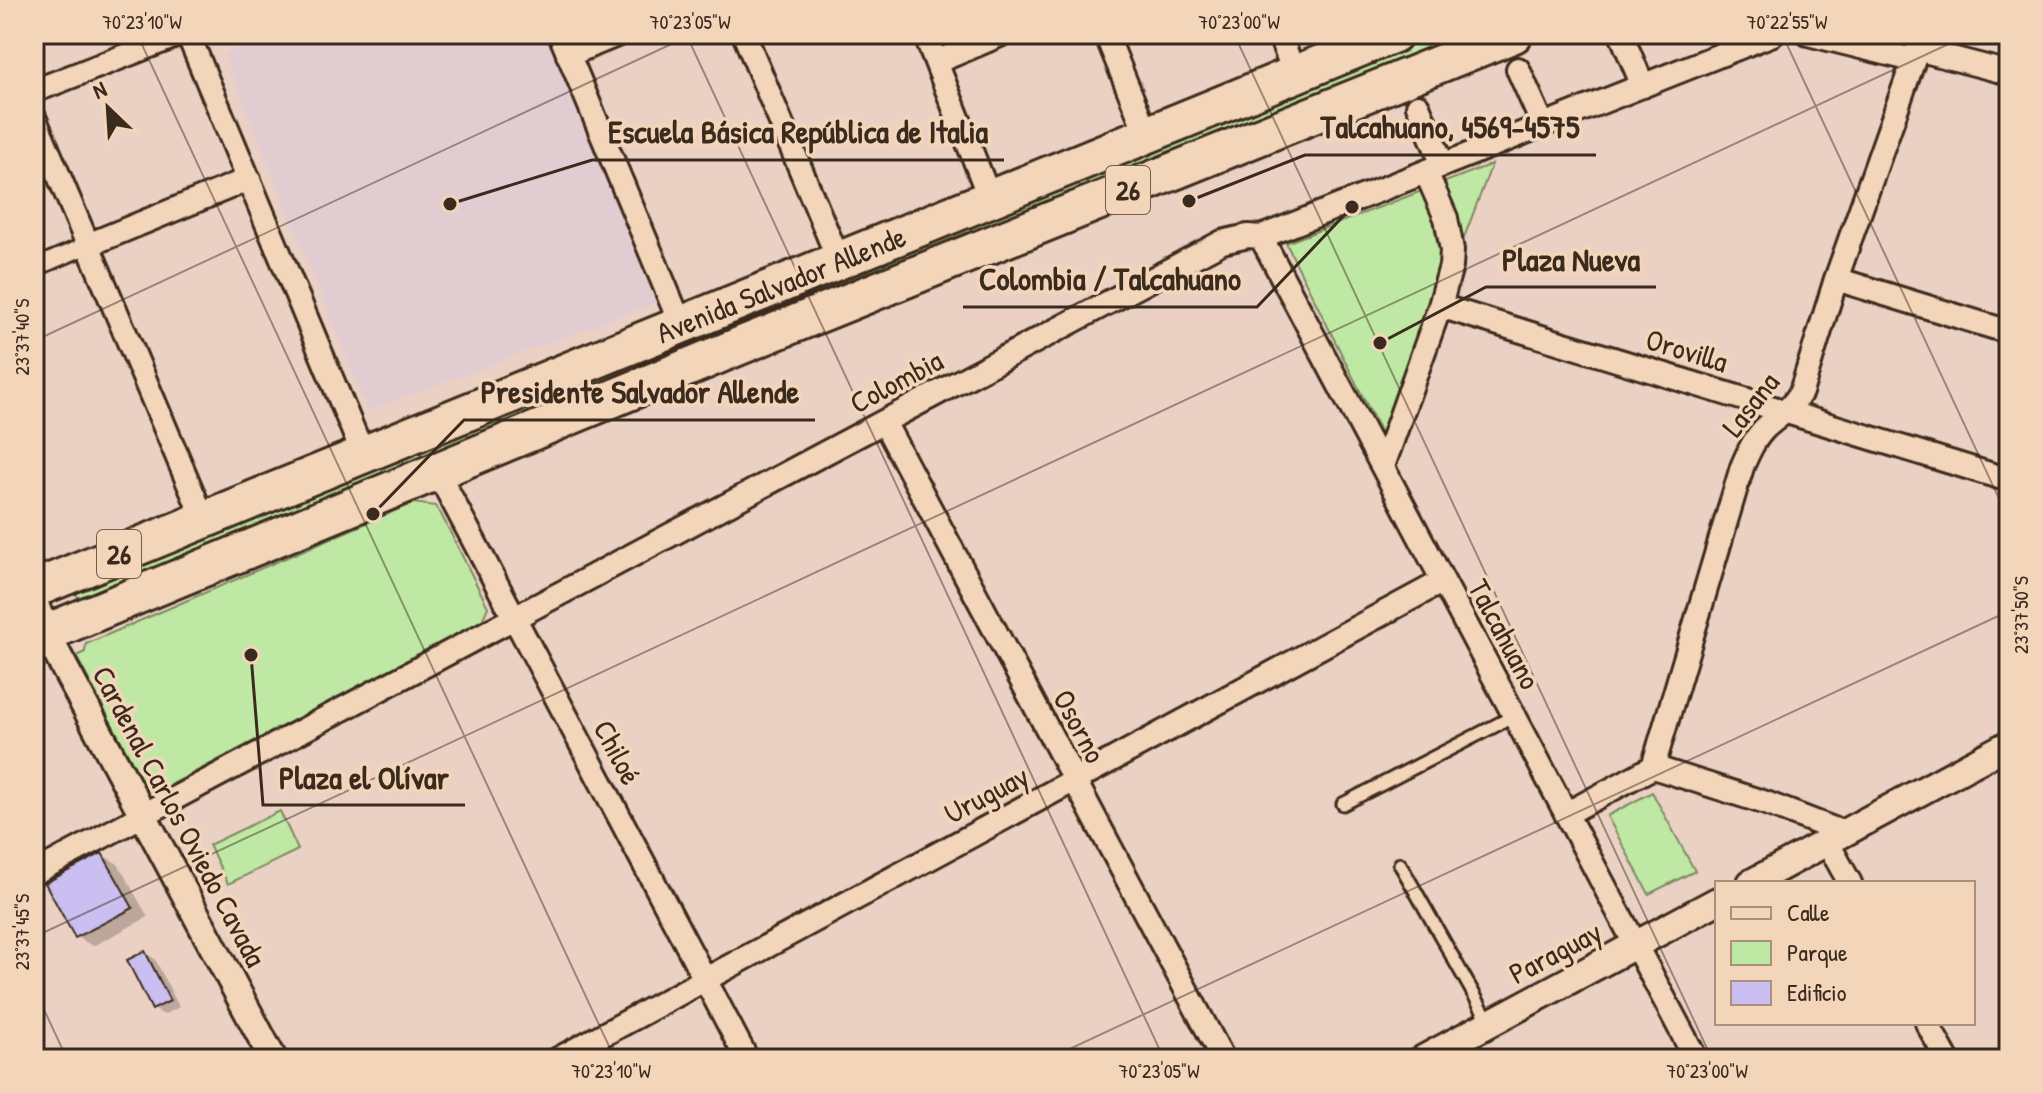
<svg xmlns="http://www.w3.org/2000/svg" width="2043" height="1093" font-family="'Patrick Hand',sans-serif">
<rect width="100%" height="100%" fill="#ebd1c4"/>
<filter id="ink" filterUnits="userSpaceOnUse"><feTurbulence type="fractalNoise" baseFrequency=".0125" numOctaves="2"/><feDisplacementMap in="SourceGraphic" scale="16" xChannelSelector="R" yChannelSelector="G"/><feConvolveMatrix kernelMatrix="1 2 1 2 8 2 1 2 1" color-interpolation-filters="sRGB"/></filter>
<g filter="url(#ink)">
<path fill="#e1ccd1" d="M274,34H545L656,303L368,411L224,55Z"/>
<path fill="#bfe8a4" stroke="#7d8961" stroke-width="2" d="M1437,34H1476L79,599L73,588Z
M1492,164L1386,443L1286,243Z
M413,503L435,506L441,514L488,607L482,621L161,790L150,786L146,788L76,656L85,652L86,644Z
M1652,792L1695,871L1649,894L1607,816Z
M280,811L298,850L228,884L209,845Z"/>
<path fill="#0003" d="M102,855L118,864L148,917L93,946L77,937Z
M145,953L155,959L179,1007L164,1015L154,1009Z"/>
<path fill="#cabff0" stroke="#3b2a1e" stroke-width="2" d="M102,853L133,908L75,938L45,883Z
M145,951L170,1001L152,1010L127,960Z"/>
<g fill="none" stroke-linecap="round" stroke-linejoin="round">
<g stroke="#3b2a1e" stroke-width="17">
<path id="service" d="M1343,804L1514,716
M1400,864L1490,1023"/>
</g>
<g stroke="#3b2a1e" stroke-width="22">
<path id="pedestrian" d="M34,268L88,245"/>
</g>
<g stroke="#3b2a1e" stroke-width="28">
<path id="minor" d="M188,34L363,454
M560,34L681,325
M744,34L839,261
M925,34L990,199
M1106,34L1147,135
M1279,34L1295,74
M1621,34L1643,86
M1808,34L1913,60
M1917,49L2009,73
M568,55L619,34
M936,62L1002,34
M1518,69L1543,125
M34,91L181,34
M1418,106L1443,165
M34,117L204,520
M1261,237L1696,1059
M88,245L249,179
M1836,279L2009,332
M1440,306L2009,480
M884,422L1223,1059
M1383,466L1440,306L1451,266L1452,250L1446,218L1426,172
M437,471L747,1059
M1653,767L1766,803L1844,833
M1566,814L1653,767L1742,467C1748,453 1754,439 1765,428C1778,416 1792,409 1801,392L1836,279L1923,34
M1827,842L1850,883
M34,873L1222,242L1248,236L1261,237L1773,34
M1927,1023L1947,1059
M558,1059L1443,581"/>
</g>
<g stroke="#3b2a1e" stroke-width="32">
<path id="tertiary" d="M34,602L46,633L273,1059
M1751,883L2009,744
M1423,1059L1717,901"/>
</g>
<g stroke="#3b2a1e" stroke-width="42">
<path id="trunk" d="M34,589L1394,34
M34,638L742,345L1514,34"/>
</g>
<use href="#service" stroke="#f3d5b9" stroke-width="11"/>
<use href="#pedestrian" stroke="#f3d5b9" stroke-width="16"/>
<use href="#minor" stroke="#f3d5b9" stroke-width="22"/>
<use href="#tertiary" stroke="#f3d5b9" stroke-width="26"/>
<use href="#trunk" stroke="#f3d5b9" stroke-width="36"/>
</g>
</g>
<path fill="none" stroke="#3b2a1e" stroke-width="2" stroke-opacity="0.45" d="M137,34L615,1059M686,34L1164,1059M1234,34L1712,1059M1782,34L2009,520M34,341L693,34M34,937L1970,34M34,988L67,1059M1048,1059L2009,611"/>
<g text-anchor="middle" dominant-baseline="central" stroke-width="7" stroke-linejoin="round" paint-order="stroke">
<g fill="#f3d5b9" stroke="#725d4c" stroke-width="2">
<rect x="1106" y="166" width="44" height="48" rx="6"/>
<rect x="97" y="530" width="44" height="48" rx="6"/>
</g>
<g font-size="28" font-weight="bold" fill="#3b2a1e">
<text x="1128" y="190">26</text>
<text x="119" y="554">26</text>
</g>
<g font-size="30" fill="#3b2a1e" stroke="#f3d5b9">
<text transform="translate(781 284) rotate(-22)">Avenida Salvador Allende</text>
<text transform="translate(1687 350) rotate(17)">Orovilla</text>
<text transform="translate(896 381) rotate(-28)">Colombia</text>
<text transform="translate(1750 404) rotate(-52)">Lasana</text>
<text transform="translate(1505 634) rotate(62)">Talcahuano</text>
<text transform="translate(1080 726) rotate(62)">Osorno</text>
<text transform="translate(618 752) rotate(62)">Chiloé</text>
<text transform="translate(986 794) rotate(-28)">Uruguay</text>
<text transform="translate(180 816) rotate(62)">Cardenal Carlos Oviedo Cavada</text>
<text transform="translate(1555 952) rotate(-28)">Paraguay</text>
</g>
</g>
<path fill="none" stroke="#3b2a1e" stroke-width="3" d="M1189 201L1305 155H1596M450 204L592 160H1004M1380 343L1486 287H1656M1352 207L1257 307H963M373 514L464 420H815M251 655L263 805H465"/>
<g fill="#3b2a1e" stroke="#f3d5b9" stroke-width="3">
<circle cx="1189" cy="201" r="8"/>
<circle cx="450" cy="204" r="8"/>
<circle cx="1380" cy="343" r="8"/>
<circle cx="1352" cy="207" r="8"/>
<circle cx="373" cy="514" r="8"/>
<circle cx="251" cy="655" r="8"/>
</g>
<g font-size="32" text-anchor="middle" font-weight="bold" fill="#3b2a1e" stroke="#f3d5b9" stroke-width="7" stroke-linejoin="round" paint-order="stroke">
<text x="1450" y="138">Talcahuano, 4569-4575</text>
<text x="798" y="143">Escuela Básica República de Italia</text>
<text x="1571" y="271">Plaza Nueva</text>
<text x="1110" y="290">Colombia / Talcahuano</text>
<text x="640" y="403">Presidente Salvador Allende</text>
<text x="364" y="789">Plaza el Olívar</text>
</g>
<rect width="2043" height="1093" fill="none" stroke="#f3d5b9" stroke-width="88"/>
<rect x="1715" y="881" width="260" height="144" fill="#f3d5b9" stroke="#a9917b" stroke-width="2"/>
<rect x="1731" y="907" width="40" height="12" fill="#f3d5b9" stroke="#a9917b" stroke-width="2"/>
<text x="1787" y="921" font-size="24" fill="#3b2a1e">Calle</text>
<rect x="1731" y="941" width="40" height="24" fill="#bfe8a4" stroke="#a9917b" stroke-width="2"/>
<text x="1787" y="961" font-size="24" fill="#3b2a1e">Parque</text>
<rect x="1731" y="981" width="40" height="24" fill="#cabff0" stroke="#a9917b" stroke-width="2"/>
<text x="1787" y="1001" font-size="24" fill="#3b2a1e">Edificio</text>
<g transform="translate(108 108) rotate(335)" stroke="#f3d5b9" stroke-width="6" paint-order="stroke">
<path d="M0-6L14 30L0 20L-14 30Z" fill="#3b2a1e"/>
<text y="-12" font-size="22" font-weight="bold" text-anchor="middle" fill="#3b2a1e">N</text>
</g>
<rect x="44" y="44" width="1955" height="1005" fill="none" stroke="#3b2a1e" stroke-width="3"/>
<g font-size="20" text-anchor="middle" fill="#3b2a1e">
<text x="142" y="29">70°23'10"W</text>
<text x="690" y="29">70°23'05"W</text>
<text x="1239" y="29">70°23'00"W</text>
<text x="1787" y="29">70°22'55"W</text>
<text transform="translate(22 337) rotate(-90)" y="7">23°37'40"S</text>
<text transform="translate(2021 615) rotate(-90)" y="7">23°37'50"S</text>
<text transform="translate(22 932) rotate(-90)" y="7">23°37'45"S</text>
<text x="611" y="1078">70°23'10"W</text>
<text x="1159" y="1078">70°23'05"W</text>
<text x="1707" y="1078">70°23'00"W</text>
</g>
</svg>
